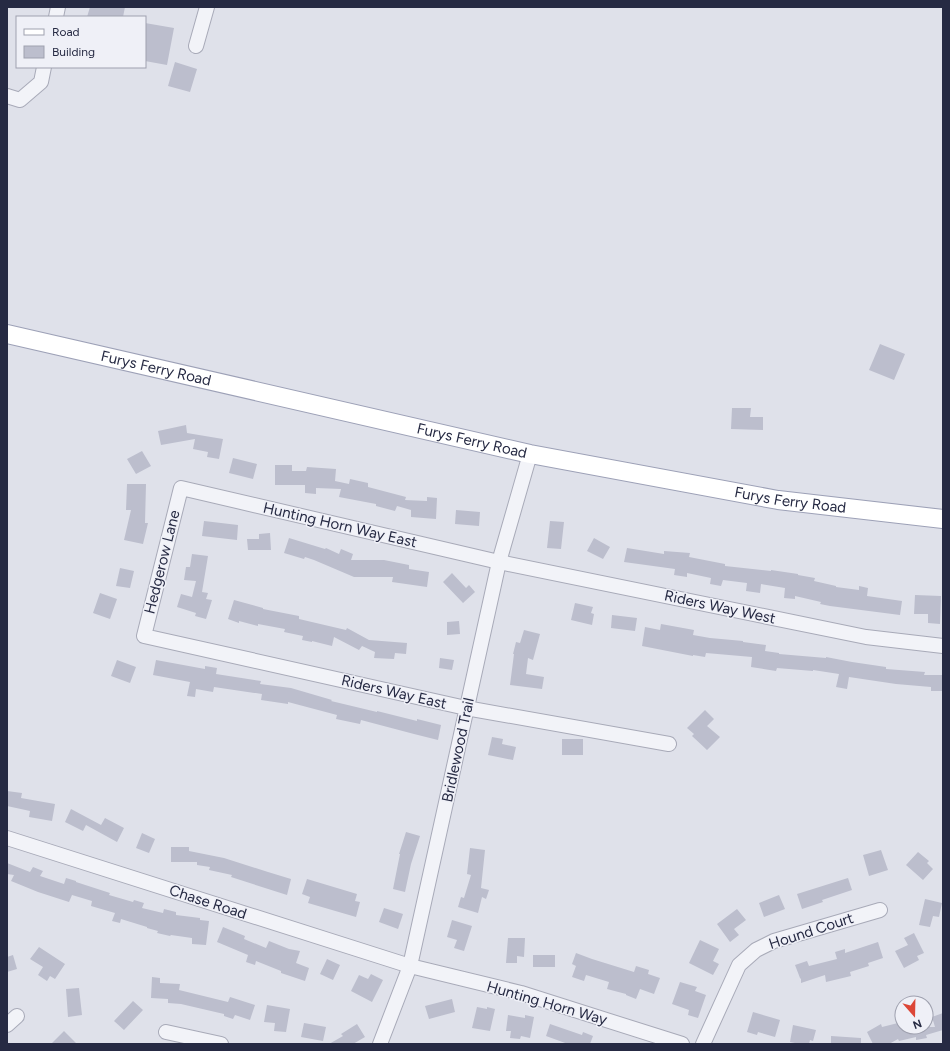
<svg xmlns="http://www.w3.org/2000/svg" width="950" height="1051" font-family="Figtree,sans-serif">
<rect width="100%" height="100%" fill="#dfe1ea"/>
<path fill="#bcbecd" d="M90,7H125L123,17H87Z
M145,23L174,28L167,65L145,61Z
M175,62L197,69L190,92L168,86Z
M880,344L905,354L894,380L869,370Z
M732,408H751L750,417H763V430L731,429Z
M186,425L187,433L223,439L219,459L207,457L208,452L193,449L195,439L161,445L158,431Z
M142,451L151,466L136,474L127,459Z
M233,458L257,464L253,479L229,473Z
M275,465H292V471H306L307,467L336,469L335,481L349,484L350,479L368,483V487L406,497L405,500L427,501V497L437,498L436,519L411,517V510L397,506L395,511L376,506V504L339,497L341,489L316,488V494L305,493V485H275Z
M127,484H146L145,523H148L143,544L124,540L131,510H126Z
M456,510L480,512L479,526L455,524Z
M204,521L238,525L237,540L202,536Z
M550,521L564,522L561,549L547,548Z
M270,533L271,550H248L247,539H259V534Z
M289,538L325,549L326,548L339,554L341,549L353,554L351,560H384L409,565V569L429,572L427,587L392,582L393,577H354L314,560L305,557L304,559L284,553Z
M594,538L610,547L603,559L587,551Z
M627,548L664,554V551L690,553L689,557L725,564V566L771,571V570L798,574V575L815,578L814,581L836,586V587L859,590V586L868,588L867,596L902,601L900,615L830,606L820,604L821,602L795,596V599L784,598L785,588L761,584L760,593L746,591L747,583L723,580L721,586L710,584L711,578L687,573V577L674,575L675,569L624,562Z
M192,554L208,556L202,592L208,593L206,599L212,600L206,619L195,616L196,613L177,607L181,594L192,597L196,581L184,580L186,567H190Z
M120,568L134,571L130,588L116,586Z
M452,573L466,588L469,585L475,592L463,603L443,582Z
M100,593L117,599L110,619L93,613Z
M915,595L941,596L940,624L928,623V614H914Z
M234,600L263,608V609L299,616V619L346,630L347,628L369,640L407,643L406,654L395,653L394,659L374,658L375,652L362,646L359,650L334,637L332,646L312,641V642L302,640L303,636L284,632L285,629L258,624V626L239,621V623L228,619Z
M575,603L593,607L591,613L594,614L592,625L571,620Z
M612,615L637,618L635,631L611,628Z
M459,621L460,634L447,635V622Z
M661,624L694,630L693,635L710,638L743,641V642L766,645L765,651L779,653V654L826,658V657L852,662L886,667V669L925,672L924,675H943V691H931V687L896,684L849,677L847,689L836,687L839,674L813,670V671L777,668L776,671L751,667L752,657L706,653L705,657L693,655V656L642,646L645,627L660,630Z
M524,630L540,634L533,660L528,658L526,674L544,677L542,689L510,685L514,654H513L516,642L520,643Z
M440,658L454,660L452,670L439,668Z
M117,660L136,667L130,683L111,676Z
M156,660L205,669V666L217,668L216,674L261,681L260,684L291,688L332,700L331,701L377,712V711L417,721V719L441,725L438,740L414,734L361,720L360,724L336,719L337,715L288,702V704L261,700L262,694L214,687L213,692L196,689L195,697L187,696L190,682L153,675Z
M705,710L714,719L707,726L720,737L707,750L692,736L694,734L687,728Z
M492,737L503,739L502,744L516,747L513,760L488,755Z
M562,739H583V755H562Z
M7,791L22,793L21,798L55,804L52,821L29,817L30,811L7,806Z
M71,809L101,825L105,818L124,828L117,842L86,825L83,831L65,822Z
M406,832L420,836L411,864L405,892L393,889L400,854H399Z
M142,833L155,839L149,853L136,848Z
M171,847H189V851L224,858L268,872L291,879L287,895L231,877L232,875L209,870L210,867L197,865V862H171Z
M470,848L485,850L481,888L489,890L486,899L482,897L478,913L458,907L461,897L464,898L471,875L467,874Z
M881,850L888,870L869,876L863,855Z
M918,852L929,861L927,863L933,869L923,880L906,865Z
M7,863L30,872L33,867L43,871L40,876L64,884L66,878L76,881V882L110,893L109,895L133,902L134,900L144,903L142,908L163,913L164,909L176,912V915L200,918V920L209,921L206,945L192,944V938L171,935L170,936L157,933L158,931L147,928V927L121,919L120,923L112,921L115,913L91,906L92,901L72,895L69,902L38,892L11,881L14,875L7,874Z
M848,878L852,890L822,900L823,902L802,909L797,894Z
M307,879L357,894L355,901L360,902L356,917L308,903L310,897L302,894Z
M779,895L785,909L764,917L759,903Z
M925,899L942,903L939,917L933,916L930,927L919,925Z
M384,908L403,914L398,929L379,922Z
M737,909L746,920L734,929L739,935L730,942L717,924Z
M452,920L472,926L464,951L454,948L457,940L447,937Z
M223,927L245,936L244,939L266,948L269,941L289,949L300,951L296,963L309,968L305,981L281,973V971L256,961L255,965L246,962L248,955L217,942Z
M914,933L924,953L917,956L919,960L904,968L895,951L908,945L904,938Z
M508,938H525L524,957L517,956V963H506Z
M700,940L719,949L713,961L719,964L713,975L689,963Z
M878,942L883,958L868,963L869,966L850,972L851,976L826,982L825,975L801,983V979L800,978L795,965L807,961L809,966L837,959L835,952L845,949V953Z
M39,947L65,964L55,979L50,976L47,981L38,975L43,967L30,959Z
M576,953L592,959L634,972L636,966L649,970L648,974L660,978L654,994L640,989L636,999L626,995V994L607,989L609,982L586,975L584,981L572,977L576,966L572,964Z
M13,955L17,969L7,972V957Z
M533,955H555V967H533Z
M327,959L340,965L333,980L320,974Z
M371,974L383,980L372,1002L351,991L359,975L368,979Z
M152,977L160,978V983L180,984L179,990L228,1002L230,997L255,1005L250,1020L235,1015L233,1019L224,1016V1014L181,1004L168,1003V999L151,998Z
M680,982L697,987L695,991L706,995L698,1018L688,1015L689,1010L672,1004Z
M79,988L82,1015L68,1017L66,989Z
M452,999L455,1012L429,1019L425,1006Z
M133,1001L143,1010L124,1030L114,1021Z
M267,1005L290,1009L286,1032L274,1031L275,1023L264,1022Z
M477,1007L487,1009V1007L495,1009L490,1031L472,1028Z
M753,1012L780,1020L775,1037L758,1032L757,1035L747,1032Z
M943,1013V1030L926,1035L927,1038L916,1040V1037L899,1041L898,1039L889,1044H873L867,1032L881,1024L882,1027L902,1022V1027H935L932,1017Z
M508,1015L525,1018V1015L534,1017L530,1038L521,1036L520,1039L510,1038L511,1031H506Z
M304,1023L326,1027L323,1041L301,1037Z
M357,1024L365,1037L353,1044H329L343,1036L341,1034Z
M550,1024L582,1035L583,1032L593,1036L590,1044H568L546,1036Z
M793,1025L816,1030L813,1041L810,1040L809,1044H800L790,1042Z
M64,1031L77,1044H51Z
M831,1036L861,1038V1044H831Z"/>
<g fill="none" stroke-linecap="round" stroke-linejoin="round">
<g stroke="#a8aab8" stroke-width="16">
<path id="minor" d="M56,17L58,7
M196,46L207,7
M7,96L20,100L41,82L44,67
M669,744L466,708L144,636L181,488L499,562L866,637L943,646
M7,838L410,966L521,993L682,1044
M7,1025L17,1016
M166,1032L221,1044
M380,1044L410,966L499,562L530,454
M703,1044L739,965L756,950L774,941L880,910"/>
</g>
<g stroke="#9da1b7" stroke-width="20">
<g id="major">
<path id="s1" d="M7,334L530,454L778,500L943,519"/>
</g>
</g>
<use href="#minor" stroke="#f2f3f8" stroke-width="14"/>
<use href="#major" stroke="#fff" stroke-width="18"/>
</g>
<g text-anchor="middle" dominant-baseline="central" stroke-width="3" stroke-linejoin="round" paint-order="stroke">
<g font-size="15" fill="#262a43" stroke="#eff0f7">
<text stroke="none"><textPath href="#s1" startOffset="153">Furys Ferry Road</textPath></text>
<text stroke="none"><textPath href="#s1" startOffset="477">Furys Ferry Road</textPath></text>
<text stroke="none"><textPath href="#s1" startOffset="801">Furys Ferry Road</textPath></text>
<text transform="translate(340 525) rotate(13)">Hunting Horn Way East</text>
<text transform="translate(162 562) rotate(-76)">Hedgerow Lane</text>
<text transform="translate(720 607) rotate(12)">Riders Way West</text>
<text transform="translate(394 692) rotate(13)">Riders Way East</text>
<text transform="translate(458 750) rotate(-78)">Bridlewood Trail</text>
<text transform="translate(208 902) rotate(18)">Chase Road</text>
<text transform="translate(811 931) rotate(-18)">Hound Court</text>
<text transform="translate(547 1003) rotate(16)">Hunting Horn Way</text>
</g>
</g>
<rect width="950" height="1051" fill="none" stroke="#262a43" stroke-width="16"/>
<rect x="16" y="16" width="130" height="52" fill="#eff0f7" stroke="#9fa1af"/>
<rect x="24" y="29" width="20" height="6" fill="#ffffff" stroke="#9fa1af"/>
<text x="52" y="36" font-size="12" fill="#262a43">Road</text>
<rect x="24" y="46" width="20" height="12" fill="#bcbecd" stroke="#9fa1af"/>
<text x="52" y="56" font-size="12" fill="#262a43">Building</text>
<g transform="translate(914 1015) rotate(160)"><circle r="19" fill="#eff0f7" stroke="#9fa1af"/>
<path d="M0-3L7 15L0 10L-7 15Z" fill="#dc4637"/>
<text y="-6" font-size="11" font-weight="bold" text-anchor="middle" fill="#262a43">N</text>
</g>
</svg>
